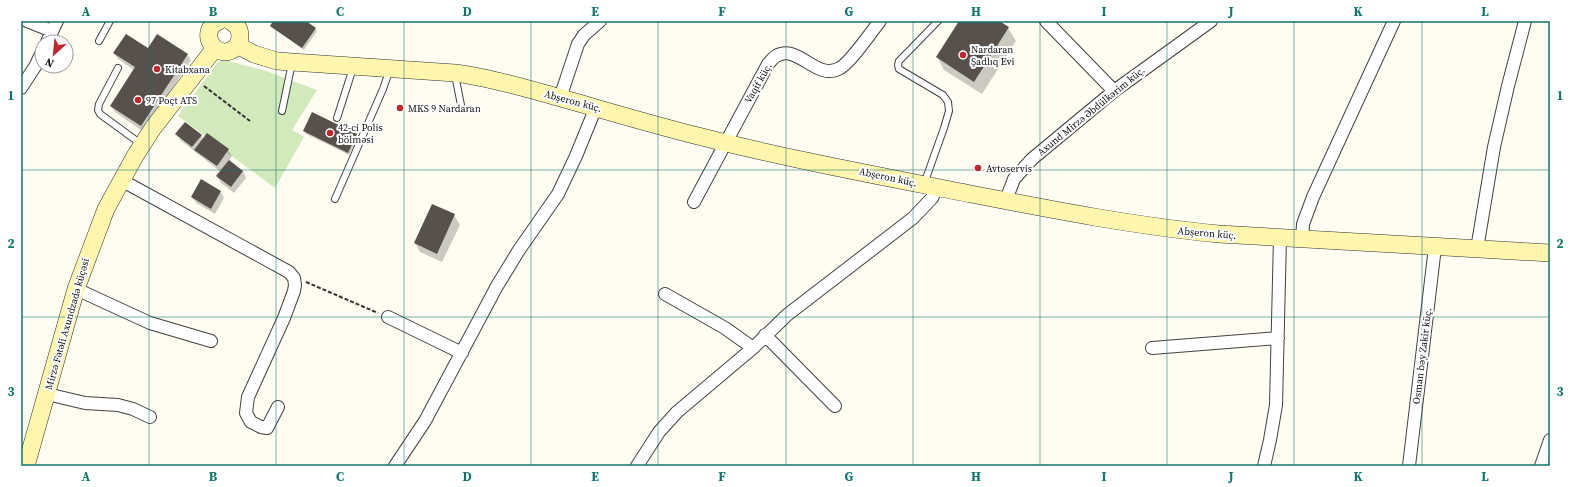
<svg xmlns="http://www.w3.org/2000/svg" width="1571" height="487" font-family="'Source Serif 4',serif">
<rect width="100%" height="100%" fill="#fffcf1"/>
<path fill="#d2e9bb" d="M225,60L266,71L317,90L292,130L304,137L275,188L178,116L218,62Z"/>
<path fill="#0003" d="M275,21H304L315,29L317,31L304,50L273,28L271,26Z
M960,21H997L1008,28L1016,41L982,94L944,70L937,57Z
M148,49L187,54L191,60L144,132L115,112L111,106L134,70L118,59L114,53Z
M305,131L356,135L358,137L349,155L306,134Z
M177,134L201,135L203,140L207,134L228,150L232,156L229,161L243,171L246,178L234,193L221,183L217,176L221,172L180,140Z
M221,192L224,198L215,214L196,203L192,197Z
M454,215L460,225L442,262L420,252L415,243Z"/>
<path fill="#58504b" d="M273,21H306L316,28L302,48L270,26Z
M959,21H999L1009,27L974,82L936,57Z
M126,34L148,48L157,34L188,54L141,126L110,106L135,67L113,53Z
M312,112L357,134L348,153L303,131Z
M185,122L202,135L192,147L175,134Z
M207,133L229,149L217,166L194,150Z
M229,160L243,171L231,187L216,176Z
M201,179L221,191L211,209L191,197Z
M432,204L455,214L437,254L414,243Z"/>
<g fill="none" stroke-linecap="round" stroke-linejoin="round">
<g stroke="#424242" stroke-width="8">
<path id="lane" d="M99,41L110,21
M118,68L99,104L98,110L100,114L141,144
M455,75L461,105
M282,111L292,63
M337,118L353,68
M924,184L944,128L949,111L948,102L943,95L899,69L898,65L899,61L938,21
M335,199L383,89L390,69"/>
</g>
<g stroke="#424242" stroke-width="14">
<path id="street" d="M27,21L52,31
M1046,21L1114,91
M47,42L57,21
M21,88L36,65L42,52
M560,98L578,44L584,35L600,21
M121,180L289,272L294,278L295,285L294,291L284,318L248,397L246,413L251,422L261,427L267,428L278,407
M1006,200L1014,179L1032,159L1114,91L1211,21
M694,202L768,64C770,62 773,58 776,56C798,43 817,82 840,68C851,62 871,32 880,21
M1302,240L1303,224L1313,197L1394,21
M1477,249L1494,147L1508,86L1525,21
M76,289L150,323L211,341
M665,294L725,328L753,348
M388,317L462,353
M765,335L835,406
M1152,348L1278,338
M47,394L85,403L118,405L133,409L150,417
M395,466L425,421L497,286L519,250L558,194L576,156L596,107
M637,466L659,432L677,412L753,348L787,315L913,218L932,198L937,187
M1264,466L1270,440L1276,405L1280,238
M1409,466L1435,247
M1541,466L1550,440"/>
</g>
<g stroke="#313131" stroke-width="18">
<path id="secondary" d="M219,21C195,32 218,64 236,47C238,44 240,40 240,36C240,29 236,24 230,21
M237,45L254,54L277,61L455,73C485,77 514,85 543,93C594,107 646,123 698,136C788,159 880,176 971,194C1053,210 1135,226 1219,234L1550,253
M26,466L76,289L106,209L135,156L153,128L215,48"/>
</g>
<path stroke="#313131" stroke-width="2" stroke-dasharray="4 2" stroke-linecap="butt" d="M204,86L250,121
M306,282L378,313"/>
<use href="#lane" stroke="#fff" stroke-width="6"/>
<use href="#street" stroke="#fff" stroke-width="12"/>
<use href="#secondary" stroke="#fef6ad" stroke-width="17"/>
</g>
<path fill="none" stroke="#0f766e" stroke-width="1" stroke-opacity="0.55" d="M149,21V466M276,21V466M404,21V466M531,21V466M658,21V466M786,21V466M913,21V466M1040,21V466M1167,21V466M1294,21V466M1422,21V466M21,170H1550M21,317H1550"/>
<g fill="#be282d" stroke="#fff" stroke-width="1.5">
<circle cx="963" cy="55" r="4"/>
<circle cx="157" cy="69" r="4"/>
<circle cx="138" cy="100" r="4"/>
<circle cx="400" cy="108" r="4"/>
<circle cx="330" cy="133" r="4"/>
<circle cx="978" cy="168" r="4"/>
</g>
<g text-anchor="middle" dominant-baseline="central" stroke-width="4" stroke-linejoin="round" paint-order="stroke">
<g font-size="10" fill="#0f0f0f" stroke="#fff" text-anchor="start">
<text x="971" y="49">Nardaran<tspan x="971" dy="12">Şadlıq Evi</tspan></text>
<text x="165" y="69">Kitabxana</text>
<text x="146" y="100">97 Poçt ATS</text>
<text x="408" y="108">MKS 9 Nardaran</text>
<text x="338" y="127">42-ci Polis<tspan x="338" dy="12">bölməsi</tspan></text>
<text x="986" y="168">Avtoservis</text>
</g>
<g font-size="10" fill="#0f0f0f" stroke="#fff">
<text transform="translate(758 83) rotate(-60)">Vaqif küç.</text>
<text transform="translate(573 101) rotate(15)">Abşeron küç.</text>
<text transform="translate(1091 111) rotate(-39)">Axund Mirzə Əbdülkərim küç.</text>
<text transform="translate(888 177) rotate(12)">Abşeron küç.</text>
<text transform="translate(1207 233) rotate(5)">Abşeron küç.</text>
<text transform="translate(67 324) rotate(-74)">Mirzə Fətəli Axundzadə küçəsi</text>
<text transform="translate(1422 356) rotate(-83)">Osman bəy Zakir küç.</text>
</g>
</g>
<rect width="1571" height="487" fill="none" stroke="#ffffff" stroke-width="44"/>
<g transform="translate(54 54) rotate(207)"><circle r="19" fill="#ffffff" stroke="#9f9f9f"/>
<path d="M0-3L7 15L0 10L-7 15Z" fill="#be282d"/>
<text y="-6" font-size="11" font-weight="bold" text-anchor="middle" fill="#0f0f0f">N</text>
</g>
<rect x="22" y="22" width="1527" height="443" fill="none" stroke="#0f766e" stroke-width="1.5"/>
<g font-size="13" text-anchor="middle" font-weight="bold" fill="#0f766e">
<text x="86" y="16">A</text>
<text x="213" y="16">B</text>
<text x="340" y="16">C</text>
<text x="467" y="16">D</text>
<text x="595" y="16">E</text>
<text x="722" y="16">F</text>
<text x="849" y="16">G</text>
<text x="976" y="16">H</text>
<text x="1104" y="16">I</text>
<text x="1231" y="16">J</text>
<text x="1358" y="16">K</text>
<text x="1485" y="16">L</text>
<text x="11" y="100">1</text>
<text x="1560" y="100">1</text>
<text x="11" y="248">2</text>
<text x="1560" y="248">2</text>
<text x="11" y="396">3</text>
<text x="1560" y="396">3</text>
<text x="86" y="481">A</text>
<text x="213" y="481">B</text>
<text x="340" y="481">C</text>
<text x="467" y="481">D</text>
<text x="595" y="481">E</text>
<text x="722" y="481">F</text>
<text x="849" y="481">G</text>
<text x="976" y="481">H</text>
<text x="1104" y="481">I</text>
<text x="1231" y="481">J</text>
<text x="1358" y="481">K</text>
<text x="1485" y="481">L</text>
</g>
</svg>
